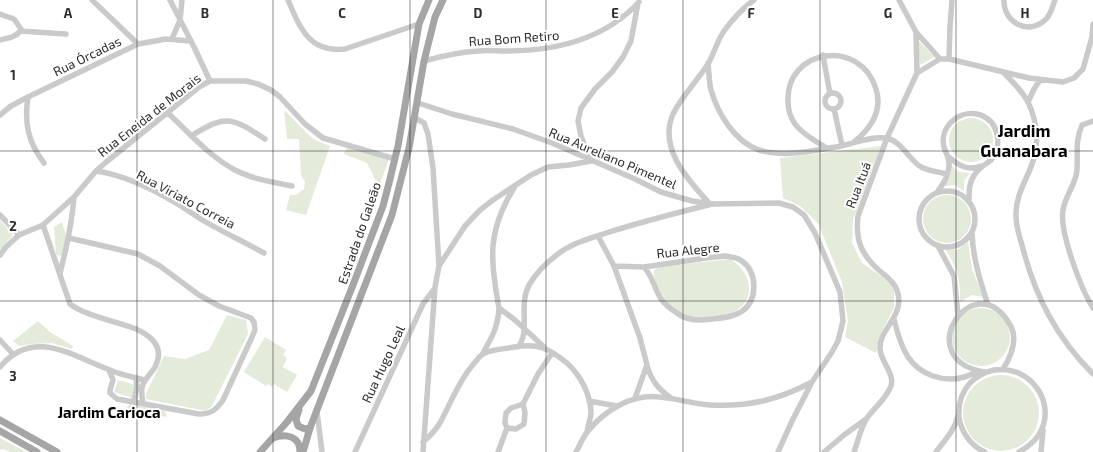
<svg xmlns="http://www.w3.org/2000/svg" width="1093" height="452" font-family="'Exo 2',sans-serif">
<rect width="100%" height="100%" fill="#fff"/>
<path fill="#e4ebda" d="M920,42L934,57L920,65L918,43Z
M284,110L313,139L330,146L306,215L286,210L290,195H296L304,189L305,182L301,175L299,139H287Z
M949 140a22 22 0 1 1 44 0a22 22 0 1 1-44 0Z
M347,146L389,159L379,187L367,163L344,154Z
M881,146L853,220L852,243L862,263L884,278L894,287V308L881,333L876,353L845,337L848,321L842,282L818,223L800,206L783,198L780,158Z
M952,166L959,172L970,173L964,181V191L955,185L944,186L950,176Z
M923 219a24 24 0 1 1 48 0a24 24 0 1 1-48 0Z
M0,220L13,235L0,250Z
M62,222L67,240L61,256L56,255L54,227Z
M968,242L972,269L983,297L972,295L960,302C961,280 957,267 945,249L957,250Z
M730,259C750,271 758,296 736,311C730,316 723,316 716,316C708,317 699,319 691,317C679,314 666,304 661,293C658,286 652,277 654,270L659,267Z
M952 337a29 29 0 1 1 58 0a29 29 0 1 1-58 0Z
M227,315L246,320L248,334L212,406L206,411L146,399V394L164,356L185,359L209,350Z
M38,321L50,332L73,346L71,349L52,343L33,344L19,346L13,341Z
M265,337L286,350L283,355L287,358L283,367L297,375L287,392L274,384L272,387L268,384L266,386L244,372Z
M963 413a38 38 0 1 1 76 0a38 38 0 1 1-76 0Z
M118,380L135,385L132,398L114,392Z
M130,404L165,411L167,417L129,411L127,407Z
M0,438L26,452H10L4,449L0,450Z"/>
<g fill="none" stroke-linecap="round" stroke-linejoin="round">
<path stroke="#cacaca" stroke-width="5.5" d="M92,0L138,44
M170,0L195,49L210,81
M288,0C300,28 309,53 345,49L419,24
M1004,0C1003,22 1028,36 1045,20C1051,15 1052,7 1055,0
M0,14L14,19L21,29C18,37 8,38 0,40
M20,31L66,34
M916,32L940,59
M172,39L180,20L182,0
M823,55L830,94
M949,59L950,27L952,0
M424,61C442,56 460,52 478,51C487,50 497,51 506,51C555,51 604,40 639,2
M708,63C709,72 709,82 711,90C718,114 735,142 759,150C785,158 816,150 841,146C856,143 871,136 886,138C902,141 908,159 921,167C929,171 939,172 947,174
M1003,72C1011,80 1023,92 1028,102C1037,121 1040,144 1032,164C1026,181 1016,195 1016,213C1015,225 1020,237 1023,249C1036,298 1057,338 1093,374
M917,73L940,59H949L1029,78L1063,82L1074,78L1083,69L1092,37L1093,24
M825 101a8 8 0 1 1 16 0a8 8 0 1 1-16 0Z
M28,97C24,123 28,142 44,163
M1028,102L1034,89L1040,80
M418,103L452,114L513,129L552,143L635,179L661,192L692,201L714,204L779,203L793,207L804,215L815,233L840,292L843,321L838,341L832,352L812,382L792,421L778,452
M834,109L842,145
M167,112C187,131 210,157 235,170C252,179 273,182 292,186
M0,115L11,106L28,97L138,44L166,39L191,41
M415,118L424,123L428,134L433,168L439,266L435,287L423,452
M1093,121L1082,125C1075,141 1078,153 1077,170C1076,184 1065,196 1063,210C1059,231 1081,289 1093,308
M191,136C226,114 231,117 265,139
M826,148C815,140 803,135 795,124C790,117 788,109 788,101C786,49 860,37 876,89C883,111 870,129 854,142
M949,157C959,166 968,171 981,166
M96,171C124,175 151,188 176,203C185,208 194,215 204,221C223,232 244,242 264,253
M514,188C487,231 490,260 499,308L515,320L543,346
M919 219a28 28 0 1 1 56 0a28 28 0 1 1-56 0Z
M938,191C943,184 948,177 949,167C950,157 946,155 944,147C939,128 958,110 977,114C983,115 991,120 994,126C999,137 1000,150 991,160C986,164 979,168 975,174C969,182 969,191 969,200
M709,203C688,180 658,148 673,114C682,96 697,81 708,64C714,54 717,41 724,31C732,20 743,8 754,0
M0,215L19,235
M43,225L70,304C86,316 116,321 136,329C152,336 165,348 155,367C151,374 144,379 142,387C141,393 142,398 143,403
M972,233C973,259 980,280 988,305
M598,236L614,266L640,338L647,365L635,398
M69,238L138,254L160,266L199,295L219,306L251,318L254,322L255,330L252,337L223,400C216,410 211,414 199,414L117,399L110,393V390L113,380L109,370
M938,246L954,276L958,315
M0,255L6,247L19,235L43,225L74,197L96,171L105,163L199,87L210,81H246L258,84L271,90L280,97L305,124L323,138L395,159
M725,256C731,257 737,257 742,261C758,273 758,301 741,312C733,317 722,318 712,319C700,321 687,321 677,313C672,310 665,304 661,299C654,288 653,277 644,267L706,258Z
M439,266L465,226L480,210L493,200L531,175L548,167L569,165L591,161L581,136L578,121L581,108L595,89L612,72L623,57L631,41L638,3
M614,266L644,267
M60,273C67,246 72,224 74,197
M894,319C897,332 901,346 908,357C920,375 944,383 964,377C969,376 974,373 978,371
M0,340L13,354
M518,347C531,332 518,305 529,285C536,273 547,262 558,254C572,243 589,239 606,233C641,222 676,213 712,204
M483,353C492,337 498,327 499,308
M647,366C652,381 658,389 671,398
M0,367C33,327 72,356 110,370C121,375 133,377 145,380
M985,372C909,360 973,264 1009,323C1019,338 1012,355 1003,369
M134,401L137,387L136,378
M589,401L617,406
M317,412L322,452
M507,428L516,429L524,424L525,413L523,404L538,374L552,353
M423,442C430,436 437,429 441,421C452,400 460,379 476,361C478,359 481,354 485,353C493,349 505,349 514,347C539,343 548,348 567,363C581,376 591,395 591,414C590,420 588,426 587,432
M355,452L423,304L435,288
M498,452L507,428L505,423L506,413L511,408L523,404
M576,452C580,445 583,437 588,431C605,410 632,394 659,397C676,398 692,404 710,405C748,407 778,400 812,382
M824,452L844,435L866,419
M854,452C858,441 861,427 867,418C875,407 886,399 891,386C895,374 881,362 880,349C879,328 906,316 897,290C894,282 887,277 881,272C862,256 855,241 858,216L887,138L917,73L916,32L899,0
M936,452C944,441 955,430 958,416
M985,452C971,446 961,432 959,417C958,404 962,392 970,383C977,376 984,372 994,370C1031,364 1059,405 1038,436C1033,443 1026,448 1019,452
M1041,452L1043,430"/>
<path stroke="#a5a5a5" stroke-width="7" d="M299,410L296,419L298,426L305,429L310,428
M0,420L57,452
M0,431L37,452
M273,438C286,433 300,436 300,452
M260,452L287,422L311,391L353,285L383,206L389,183L398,146L419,24L429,0
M303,452L310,428L392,215L409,148L424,61L435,17L443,0"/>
</g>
<path fill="none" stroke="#2d2d2d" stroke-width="1" stroke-opacity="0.55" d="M137,0V452M273,0V452M410,0V452M546,0V452M683,0V452M820,0V452M956,0V452M0,151H1093M0,301H1093"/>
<g text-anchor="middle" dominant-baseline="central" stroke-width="4" stroke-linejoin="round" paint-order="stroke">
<g font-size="13" fill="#2d2d2d" stroke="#fff">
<text transform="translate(514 38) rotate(-4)">Rua Bom Retiro</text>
<text transform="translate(87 56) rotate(-26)">Rua Órcadas</text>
<text transform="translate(149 115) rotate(-38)">Rua Eneida de Morais</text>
<text transform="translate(613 158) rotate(23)">Rua Aureliano Pimentel</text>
<text transform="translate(858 185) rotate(-69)">Rua Ituá</text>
<text transform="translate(186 199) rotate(28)">Rua Viriato Correia</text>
<text transform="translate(359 233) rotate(-71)">Estrada do Galeão</text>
<text transform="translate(688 250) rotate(-6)">Rua Alegre</text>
<text transform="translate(383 364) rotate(-65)">Rua Hugo Leal</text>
</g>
<g font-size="15" font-weight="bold" fill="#000" stroke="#fff">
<text x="109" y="412">Jardim Carioca</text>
</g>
<g font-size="17" font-weight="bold" fill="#000" stroke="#fff">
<text x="1024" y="130">Jardim<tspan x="1024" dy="20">Guanabara</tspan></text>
</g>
</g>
<g font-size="13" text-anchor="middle" font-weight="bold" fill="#2d2d2d" stroke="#fff" stroke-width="4" stroke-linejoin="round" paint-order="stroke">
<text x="68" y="18">A</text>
<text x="205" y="18">B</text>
<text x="342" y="18">C</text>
<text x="478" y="18">D</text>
<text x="615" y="18">E</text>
<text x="751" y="18">F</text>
<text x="888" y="18">G</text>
<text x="1025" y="18">H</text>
<text x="13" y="80">1</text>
<text x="13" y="231">2</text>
<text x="13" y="381">3</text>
</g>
</svg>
